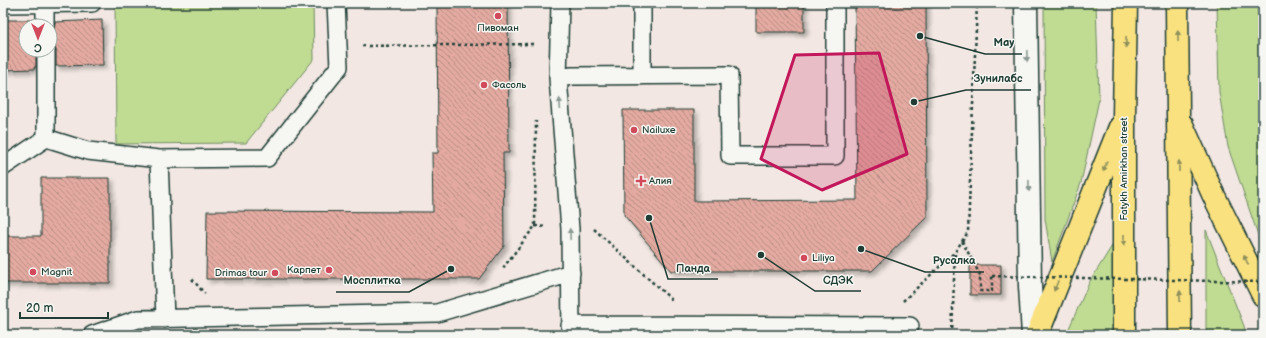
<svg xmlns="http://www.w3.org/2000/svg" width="1266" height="338" font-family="'Balsamiq Sans',sans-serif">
<defs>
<pattern id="building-back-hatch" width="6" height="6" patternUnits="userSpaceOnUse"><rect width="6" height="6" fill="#e4aaa1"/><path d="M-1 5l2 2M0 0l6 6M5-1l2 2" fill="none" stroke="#b88c84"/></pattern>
<filter id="shadow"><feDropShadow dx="3.5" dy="3.5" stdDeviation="2" flood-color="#0004"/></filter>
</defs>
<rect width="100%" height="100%" fill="#f2e7e2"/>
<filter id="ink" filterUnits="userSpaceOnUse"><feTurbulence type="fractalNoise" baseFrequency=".025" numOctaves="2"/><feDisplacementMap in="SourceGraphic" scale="8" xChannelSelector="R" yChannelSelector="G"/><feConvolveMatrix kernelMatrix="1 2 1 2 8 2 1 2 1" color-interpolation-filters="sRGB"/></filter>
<g filter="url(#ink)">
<path fill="#c0db92" stroke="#708c63" d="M115,3H313L314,59L246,143L116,144Z
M1044,3H1096L1099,99L1081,183L1052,262L1045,219Z
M1217,3H1258L1261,128L1259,238L1228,147L1219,92Z
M1206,230L1244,326L1246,335H1206Z
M1115,241L1114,335H1066L1089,283Z"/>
<path fill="url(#building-back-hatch)" stroke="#1f3d34" filter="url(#shadow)" d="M437,3H508L509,153H503L504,246L479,279H206L207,211L433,212L432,153H438Z
M756,3H804V32H756Z
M855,3H926L927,217L872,271H671L624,215L623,110H694V201L857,200Z
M3,20H34L35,26H26V50H36V67H34L35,69L3,70Z
M102,20L103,65L56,66V50L54,45L50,41V35L54,31L55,22Z
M41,178H110V283H3V236H41Z
M970,265H1001V295H970Z"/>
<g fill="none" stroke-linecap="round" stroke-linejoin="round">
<g stroke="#1f3d34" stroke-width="20">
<path id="service" d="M560,3L558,78L570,229L571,335
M642,3V76
M3,4L92,3
M45,4V26
M46,50V138
M558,78L572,76L729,75L730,156H835V3
M46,138L88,151L159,159L267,158L339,67L336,3
M159,159L165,319
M3,167L46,138
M570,325L910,326
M92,335L138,319L437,313L571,273"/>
</g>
<g stroke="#1f3d34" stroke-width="25">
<path id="secondary" d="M1026,3L1030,286L1033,335"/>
</g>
<g stroke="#1f3d34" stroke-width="25">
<path id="primary" d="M1177,3L1180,335
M1182,125L1213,194L1263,295
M1037,335L1120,127
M1124,335V117L1126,3"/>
</g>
<path stroke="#1f3d34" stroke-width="2.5" stroke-dasharray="3 3" stroke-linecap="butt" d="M362,46L535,44
M535,226L546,227
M594,229L673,301
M962,241L980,275V291H992V276
M503,268L535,226L536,121
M192,279L205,294
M903,301L955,252
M952,335L955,252L968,232L977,3"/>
<use href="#service" stroke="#f6f6f2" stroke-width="17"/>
<use href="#secondary" stroke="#f6f6f2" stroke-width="22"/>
<use href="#primary" stroke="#fae180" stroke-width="22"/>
<path stroke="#1f3d34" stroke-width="2.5" stroke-dasharray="3 3" stroke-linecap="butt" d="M992,276L1263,282"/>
</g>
<defs><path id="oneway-solid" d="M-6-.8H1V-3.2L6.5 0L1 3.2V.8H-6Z"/></defs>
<g fill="#8c8f5a">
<use href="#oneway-solid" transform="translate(1178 36) rotate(-91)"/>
<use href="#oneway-solid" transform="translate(1126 42) rotate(91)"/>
<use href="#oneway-solid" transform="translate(1105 166) rotate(112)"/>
<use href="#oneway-solid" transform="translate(1179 166) rotate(-90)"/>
<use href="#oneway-solid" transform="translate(1124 240) rotate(90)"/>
<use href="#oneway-solid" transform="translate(1246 260) rotate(-116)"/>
<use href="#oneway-solid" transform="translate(1056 286) rotate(112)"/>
<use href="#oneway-solid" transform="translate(1180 296) rotate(-90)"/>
</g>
<g fill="#8a9a93">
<use href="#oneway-solid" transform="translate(1027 56) rotate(89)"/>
<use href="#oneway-solid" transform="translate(560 104) rotate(-94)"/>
<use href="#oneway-solid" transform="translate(1029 186) rotate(89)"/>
<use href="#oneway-solid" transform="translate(570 234) rotate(-92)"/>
</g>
</g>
<path fill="#c2185b" fill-opacity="0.2" stroke="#c2185b" stroke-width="3" stroke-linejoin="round" d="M879,53L907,154L822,190L761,159L795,55Z"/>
<g fill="#d1495b" stroke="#f6f6f2" stroke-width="1.5">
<circle cx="498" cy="16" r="4"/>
<circle cx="484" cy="85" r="4"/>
<circle cx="634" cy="130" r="4"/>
<path d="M639 175h4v4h4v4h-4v4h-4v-4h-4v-4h4z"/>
<circle cx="804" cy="258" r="4"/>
<circle cx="329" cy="270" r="4"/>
<circle cx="33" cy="272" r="4"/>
<circle cx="275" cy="273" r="4"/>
</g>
<g text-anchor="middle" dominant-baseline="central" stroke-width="3" stroke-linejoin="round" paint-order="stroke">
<g font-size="10" fill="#1f3d34" stroke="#f6f6f2" text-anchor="start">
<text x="498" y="28" text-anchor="middle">Пивоман</text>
<text x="492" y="85">Фасоль</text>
<text x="642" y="130">Nailuxe</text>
<text x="649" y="181">Алия</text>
<text x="812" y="258">Liliya</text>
<text x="321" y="270" text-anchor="end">Карпет</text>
<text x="41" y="272">Magnit</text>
<text x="267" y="273" text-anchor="end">Drimas tour</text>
</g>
<g font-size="10" fill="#1f3d34" stroke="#f6f6f2">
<text transform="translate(1124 169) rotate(-90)">Fatykh Amirkhan street</text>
</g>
</g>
<path fill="none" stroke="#1f3d34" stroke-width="1.5" d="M920 36L985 54H1022M914 102L966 90H1031M861 249L925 272H984M649 218L668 279H718M761 255L815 291H861M451 269L409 292H336"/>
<g fill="#1f3d34" stroke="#f6f6f2" stroke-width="1.5">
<circle cx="920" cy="36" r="4"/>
<circle cx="914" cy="102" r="4"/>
<circle cx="861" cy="249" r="4"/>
<circle cx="649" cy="218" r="4"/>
<circle cx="761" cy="255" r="4"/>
<circle cx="451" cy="269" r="4"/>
</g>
<g font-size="11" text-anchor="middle" font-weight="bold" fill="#1f3d34" stroke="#f6f6f2" stroke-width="3" stroke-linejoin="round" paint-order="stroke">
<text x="1004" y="46">May</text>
<text x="998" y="82">Зунилабс</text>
<text x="954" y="264">Русалка</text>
<text x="693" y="272">Панда</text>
<text x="838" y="284">СДЭК</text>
<text x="372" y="284">Мосплитка</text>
</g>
<rect width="1266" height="338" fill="none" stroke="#f6f6f2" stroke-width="16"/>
<rect x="8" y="8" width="1250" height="322" fill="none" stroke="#1f3d34" stroke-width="1.5" filter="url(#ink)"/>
<g transform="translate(38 38) rotate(180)"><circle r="19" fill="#f6f6f2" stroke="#a0aca6"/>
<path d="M0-3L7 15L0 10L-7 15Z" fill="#d1495b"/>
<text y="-6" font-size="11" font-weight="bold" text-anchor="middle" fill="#1f3d34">С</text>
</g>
<path d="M20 312v6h88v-6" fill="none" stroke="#1f3d34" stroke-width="2"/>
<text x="26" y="312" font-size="12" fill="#1f3d34" stroke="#f6f6f2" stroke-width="3" paint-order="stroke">20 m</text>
</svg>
